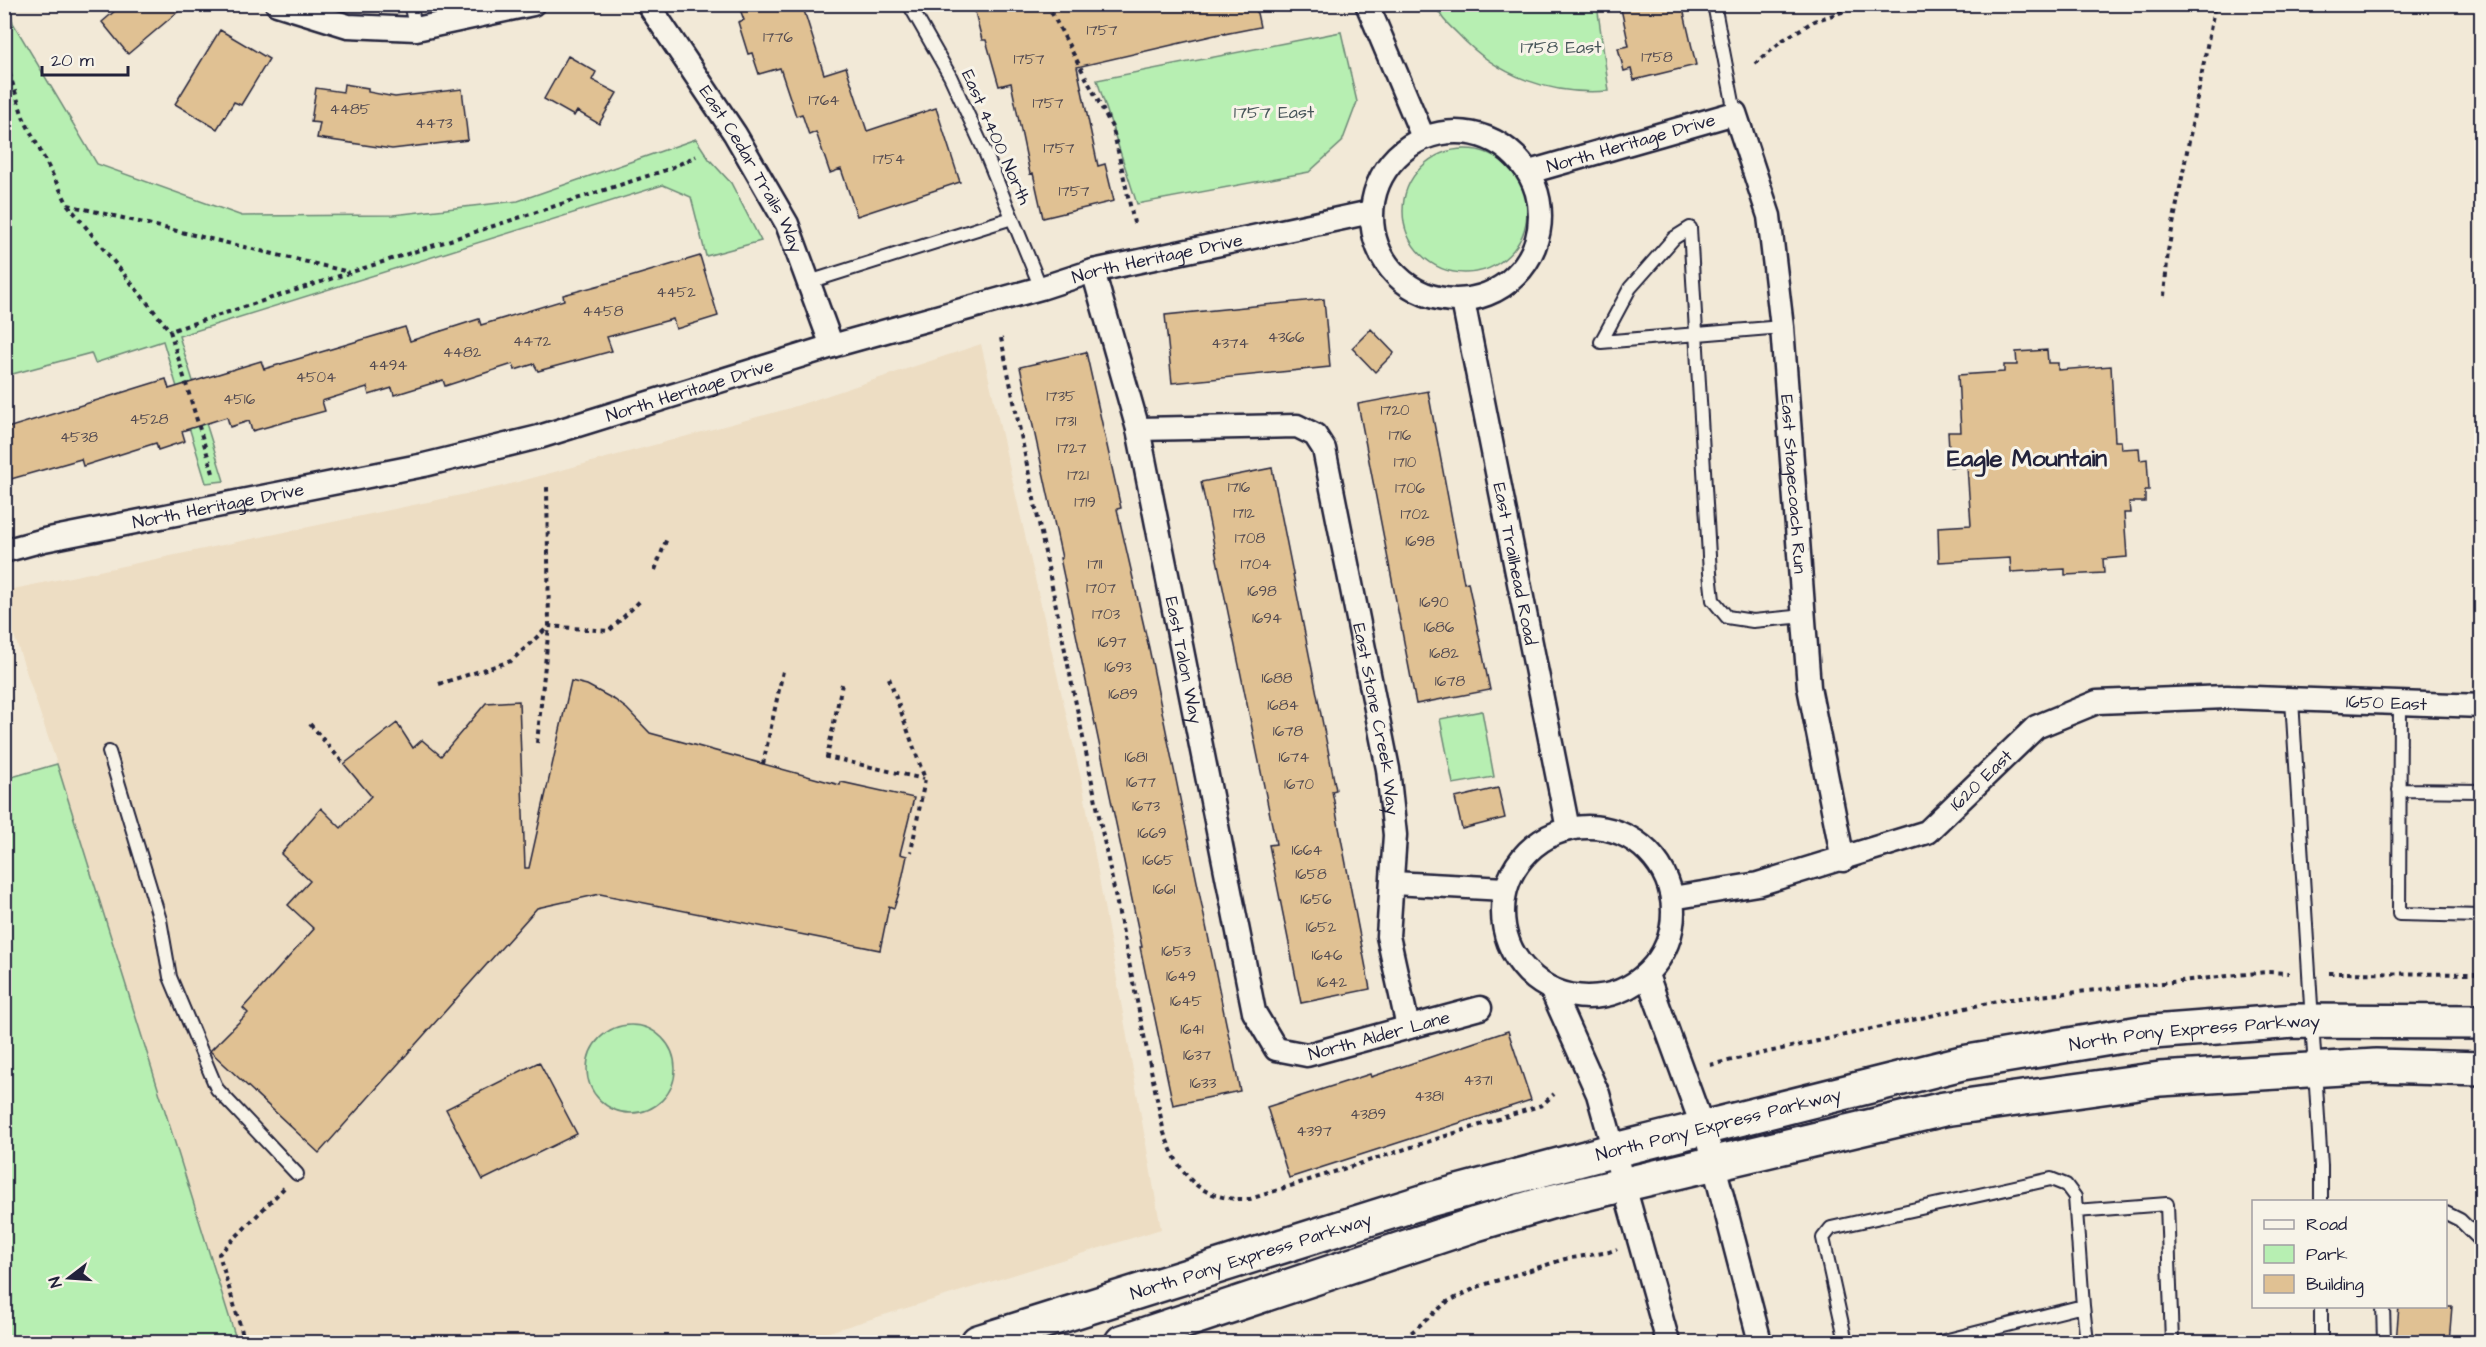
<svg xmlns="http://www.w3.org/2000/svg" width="2486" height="1347" font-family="'Architects Daughter',sans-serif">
<rect width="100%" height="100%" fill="#f2e9d7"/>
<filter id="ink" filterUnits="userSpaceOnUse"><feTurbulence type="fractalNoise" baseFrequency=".0167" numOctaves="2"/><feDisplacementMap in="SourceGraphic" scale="12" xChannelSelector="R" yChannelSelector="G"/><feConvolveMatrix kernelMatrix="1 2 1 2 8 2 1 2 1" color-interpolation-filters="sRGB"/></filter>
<g filter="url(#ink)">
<path fill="#edddc3" d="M981,344L1083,787L1161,1229L797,1342H234L57,764L5,608L4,591L499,487L787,409Z"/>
<path fill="#b7efb2" stroke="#6c8876" stroke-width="1.5" d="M5,5H9L13,23L97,164L242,216L393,215L518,201L696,139L709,159L731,183L761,241L706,256L691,197L663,185L179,336L224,481L206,483L163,341L95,363L91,353L5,376Z
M1436,5H1597L1609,91C1551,96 1497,76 1458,34C1449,25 1439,17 1436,5Z
M1341,32L1357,102L1342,142L1309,172L1137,204L1097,80Z
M1403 211a62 62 0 1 1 124 0a62 62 0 1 1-124 0Z
M1482,711L1494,777L1453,784L1440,719Z
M57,764L237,1342H5V779Z
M587 1069a44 44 0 1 1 88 0a44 44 0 1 1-88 0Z"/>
<path fill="#e0c193" stroke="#22223b" stroke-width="1.5" d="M123,4H187L128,54L102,22Z
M738,4H802L824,74L846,67L867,131L936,108L960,182L857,216L841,169L830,173L816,132L809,135L802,114L796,116L780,68L759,74L752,53L748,54L738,22L744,20Z
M988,4H1255L1260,27L1224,34V33L1077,67L1098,166L1105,164L1114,201L1043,218L1033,173L1030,174L1011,83L999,86L986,40H982L974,8Z
M1620,4H1682L1696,65L1634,80L1631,69L1624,71L1618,48L1629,46Z
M220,30L269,59L241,105L234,102L217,129L175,104Z
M568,56L596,72L592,80L617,93L599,124L577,111L574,116L544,99Z
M344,84L368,88V92L395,97L462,89L468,140L392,149L317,138L320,123L311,122L316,88L343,92Z
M700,256L718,316L676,329L673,319L607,337L612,351L538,371L534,364L515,370L513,364L445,386L443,380L394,395L392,388L369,395L367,387L322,401L325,411L252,431L249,421L230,427L227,417L182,431L185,441L158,450L156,443L83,466L81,459L4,481V429L166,379L169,389L261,361L264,369L405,327L410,341L479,319L481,325L564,300L563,295L630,277Z
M1324,299L1330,367L1172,383L1165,315Z
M1371,329L1394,353L1375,372L1352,348Z
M2047,350L2048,363H2058V370L2111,366L2115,441H2121L2122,449L2139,448L2140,460L2147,459L2149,490H2145V502H2129L2130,513H2124L2127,557L2103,559L2104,573L2065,575V569L2011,572L2010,558L1939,562L1938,527L1971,525L1967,466L1950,467L1948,432H1961L1958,375L2004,372V365H2017L2016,352Z
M1086,352L1121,508L1117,509L1149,648L1240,1091L1173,1105L1140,947H1142L1060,558H1062L1020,367Z
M1428,391L1464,583L1468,582L1490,690L1416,704L1358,404Z
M1272,468L1336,790L1332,791L1370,989L1301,1003L1269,845L1276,844L1201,482Z
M571,681L587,685L615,700L627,709L650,733L840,785L841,782L914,798L900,854L907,856L899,893L894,908L889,906L880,950L600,894L537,908L319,1153L210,1051L248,1013L243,1008L314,929L288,905L310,881L281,854L321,808L341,828L371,796L344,764L397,723L413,748L422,740L441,756L486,703L519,701L525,868H529Z
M1498,788L1505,818L1462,829L1455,798Z
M1508,1031L1531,1100L1289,1178L1267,1107L1370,1074L1371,1077Z
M539,1062L577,1134L483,1180L446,1109Z
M2399,1306H2452L2449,1342H2396Z"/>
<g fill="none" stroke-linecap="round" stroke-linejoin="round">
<g stroke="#22223b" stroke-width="16">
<path id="lane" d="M410,4L416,29
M909,4L950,76L985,152L1041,288
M1714,4L1735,113
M809,282L1012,218
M1782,327L1601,342L1630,288L1674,238L1690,228L1710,573L1713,600L1727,617L1753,621L1805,616
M2292,700L2321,1166V1202
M2400,703L2399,914L2482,916
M109,752L160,920L170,977L217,1089L297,1174
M2399,790L2482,791
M2076,1211L2167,1204L2172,1342
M2446,1213L2460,1220L2479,1239
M2383,1306L2384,1342
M1846,1342L1823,1238L1831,1228L2051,1179L2066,1185L2075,1197L2083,1306
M1940,1342L2083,1306L2087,1342
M2321,1342V1306"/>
</g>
<g stroke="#22223b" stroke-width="27">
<g id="street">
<path d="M277,4L348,26L416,29L533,4"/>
<path id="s1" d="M648,4L735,134L787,224L832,346"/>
<path d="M1367,4L1423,137"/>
<circle cx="1456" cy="216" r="84"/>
<path id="s2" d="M1529,172L1735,113L1769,216L1782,327L1809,687L1843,860"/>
<path id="s3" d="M1093,271L1138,429L1254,1012L1276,1049L1307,1055L1480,1008"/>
<path id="s4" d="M1463,301L1568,829"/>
<path id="s5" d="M1138,429L1297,426L1315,435L1324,449L1388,769L1395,835L1388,936L1408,1027"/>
<path id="s6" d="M4,551L44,540L424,465L539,437L832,346L1041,288L1093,271L1371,212"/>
<circle cx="1588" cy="912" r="85"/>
<path d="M1393,883L1505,889"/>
<path id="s7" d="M1672,898L1758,884L1927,832L2036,727L2097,702L2227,697L2482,706"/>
<path d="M1647,975L1708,1142L1760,1342"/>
<path d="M1552,991L1598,1094L1668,1342"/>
</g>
</g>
<g stroke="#22223b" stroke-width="38">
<g id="primary">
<path id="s8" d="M978,1342L1432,1199L1615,1150L1962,1063L2140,1033L2295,1021L2482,1022"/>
<path d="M1122,1342L1476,1224L1550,1202L1944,1109L2160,1079L2376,1066L2482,1069"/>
</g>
</g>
<path stroke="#22223b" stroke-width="4" stroke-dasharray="4.5 4.5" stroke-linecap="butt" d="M1047,4L1113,129L1134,223
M4,56L23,117L68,205L170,331
M1755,64L1783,40L1814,21L1867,4
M68,205L349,272
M2164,296L2168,251L2215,4
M1001,338L1164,1133C1181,1177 1199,1201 1250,1199L1542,1105L1554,1094
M213,473L170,331L669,169L696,156
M655,570L667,538
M889,678L925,779L911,852
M439,684L511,661L549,626L609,631L641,600
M842,684L827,757L924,779
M310,724L344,764
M537,743L549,626L547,487
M763,764L783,671
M2329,973L2482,974
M1710,1065L2002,1000L2266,972L2289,973
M245,1342L219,1254L284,1188
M1396,1342L1406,1337L1447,1302L1480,1286L1565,1259L1609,1252L1617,1249"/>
<use href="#lane" stroke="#f7f3e8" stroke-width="12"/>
<use href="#street" stroke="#f7f3e8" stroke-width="22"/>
<use href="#primary" stroke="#f7f3e8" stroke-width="33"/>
</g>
</g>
<g text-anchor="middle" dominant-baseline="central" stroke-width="6" stroke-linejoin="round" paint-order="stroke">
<g font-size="15" fill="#524a51">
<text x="1102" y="30">1757</text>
<text x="778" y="37">1776</text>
<text x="1657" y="57">1758</text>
<text x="1029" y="59">1757</text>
<text x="824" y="100">1764</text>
<text x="1048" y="103">1757</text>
<text x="350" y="109">4485</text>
<text x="434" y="123">4473</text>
<text x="1059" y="148">1757</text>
<text x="889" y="159">1754</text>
<text x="1074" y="191">1757</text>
<text x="676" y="292">4452</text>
<text x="603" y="311">4458</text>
<text x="1286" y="337">4366</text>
<text x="532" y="341">4472</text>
<text x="1230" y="343">4374</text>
<text x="462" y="352">4482</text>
<text x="388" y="365">4494</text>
<text x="316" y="377">4504</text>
<text x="1061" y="396">1735</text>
<text x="239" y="399">4516</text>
<text x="1395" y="410">1720</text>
<text x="149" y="419">4528</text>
<text x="1066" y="421">1731</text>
<text x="1400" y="435">1716</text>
<text x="79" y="437">4538</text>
<text x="1072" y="448">1727</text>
<text x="1405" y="462">1710</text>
<text x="1078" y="475">1721</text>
<text x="1239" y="487">1716</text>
<text x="1410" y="488">1706</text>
<text x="1085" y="502">1719</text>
<text x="1244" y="513">1712</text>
<text x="1415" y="514">1702</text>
<text x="1250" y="538">1708</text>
<text x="1420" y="541">1698</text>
<text x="1095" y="564">1711</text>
<text x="1256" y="564">1704</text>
<text x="1101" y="588">1707</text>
<text x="1262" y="591">1698</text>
<text x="1434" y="602">1690</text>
<text x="1106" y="614">1703</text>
<text x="1267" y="618">1694</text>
<text x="1439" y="627">1686</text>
<text x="1112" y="642">1697</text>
<text x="1444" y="653">1682</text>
<text x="1118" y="667">1693</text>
<text x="1277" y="678">1688</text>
<text x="1450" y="681">1678</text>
<text x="1123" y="694">1689</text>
<text x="1283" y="705">1684</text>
<text x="1288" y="731">1678</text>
<text x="1136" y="757">1681</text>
<text x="1294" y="757">1674</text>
<text x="1141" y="782">1677</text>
<text x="1299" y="784">1670</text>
<text x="1146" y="806">1673</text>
<text x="1152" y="833">1669</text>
<text x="1307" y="850">1664</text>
<text x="1158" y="860">1665</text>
<text x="1311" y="874">1658</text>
<text x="1164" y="889">1661</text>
<text x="1316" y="899">1656</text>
<text x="1321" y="927">1652</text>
<text x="1176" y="951">1653</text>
<text x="1327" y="955">1646</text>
<text x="1181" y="976">1649</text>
<text x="1332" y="982">1642</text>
<text x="1186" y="1001">1645</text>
<text x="1192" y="1029">1641</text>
<text x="1197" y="1055">1637</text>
<text x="1478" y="1080">4371</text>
<text x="1203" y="1083">1633</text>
<text x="1429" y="1096">4381</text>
<text x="1368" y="1114">4389</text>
<text x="1314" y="1131">4397</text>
</g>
<g font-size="18" fill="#475559" stroke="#f7f3e8">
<text x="1561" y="47">1758 East</text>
<text x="1274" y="112">1757 East</text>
</g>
<g font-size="18" fill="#22223b" stroke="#f7f3e8">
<text transform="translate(996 137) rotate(66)">East 4400 North</text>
<text stroke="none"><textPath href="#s2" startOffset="106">North Heritage Drive</textPath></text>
<text stroke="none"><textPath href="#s1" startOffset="195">East Cedar Trails Way</textPath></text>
<text stroke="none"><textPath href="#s6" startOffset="1191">North Heritage Drive</textPath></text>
<text stroke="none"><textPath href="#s6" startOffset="705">North Heritage Drive</textPath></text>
<text stroke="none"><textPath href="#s2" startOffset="592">East Stagecoach Run</textPath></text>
<text stroke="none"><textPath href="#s6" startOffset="219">North Heritage Drive</textPath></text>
<text stroke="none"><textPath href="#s4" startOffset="268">East Trailhead Road</textPath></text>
<text stroke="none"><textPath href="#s3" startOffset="400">East Talon Way</textPath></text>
<text stroke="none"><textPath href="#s7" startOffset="771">1650 East</textPath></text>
<text stroke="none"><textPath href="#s5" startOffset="471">East Stone Creek Way</textPath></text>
<text stroke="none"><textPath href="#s7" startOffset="339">1620 East</textPath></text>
<text stroke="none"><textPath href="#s3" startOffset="908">North Alder Lane</textPath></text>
<text stroke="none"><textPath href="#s8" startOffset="1258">North Pony Express Parkway</textPath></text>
<text stroke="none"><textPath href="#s8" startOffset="772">North Pony Express Parkway</textPath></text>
<text stroke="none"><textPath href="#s8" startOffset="286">North Pony Express Parkway</textPath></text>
</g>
<g font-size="24" font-weight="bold" fill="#22223b" stroke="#f7f3e8">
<text x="2027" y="459">Eagle Mountain</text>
</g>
</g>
<rect width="2486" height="1347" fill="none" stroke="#f7f3e8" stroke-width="24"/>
<rect x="12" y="12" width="2462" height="1323" fill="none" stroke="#22223b" stroke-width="2" filter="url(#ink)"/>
<rect x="2252" y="1200" width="195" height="108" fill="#f7f3e8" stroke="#a29fa3" stroke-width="1.5"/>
<rect x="2264" y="1220" width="30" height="9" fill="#f7f3e8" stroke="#a29fa3" stroke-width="1.5"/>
<text x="2306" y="1230" font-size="18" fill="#22223b">Road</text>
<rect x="2264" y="1245" width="30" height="18" fill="#b7efb2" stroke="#a29fa3" stroke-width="1.5"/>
<text x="2306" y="1260" font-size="18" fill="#22223b">Park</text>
<rect x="2264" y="1275" width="30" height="18" fill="#e0c193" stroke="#a29fa3" stroke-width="1.5"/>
<text x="2306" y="1290" font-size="18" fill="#22223b">Building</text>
<g transform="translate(69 1278) rotate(253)" stroke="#f7f3e8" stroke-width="4.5" paint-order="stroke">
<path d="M0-4.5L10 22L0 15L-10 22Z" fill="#22223b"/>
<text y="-9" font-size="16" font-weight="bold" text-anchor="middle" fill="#22223b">N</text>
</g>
<path d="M42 66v9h86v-9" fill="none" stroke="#22223b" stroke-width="3"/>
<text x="51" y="66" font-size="18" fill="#22223b" stroke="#f7f3e8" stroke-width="4.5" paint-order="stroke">20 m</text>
</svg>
